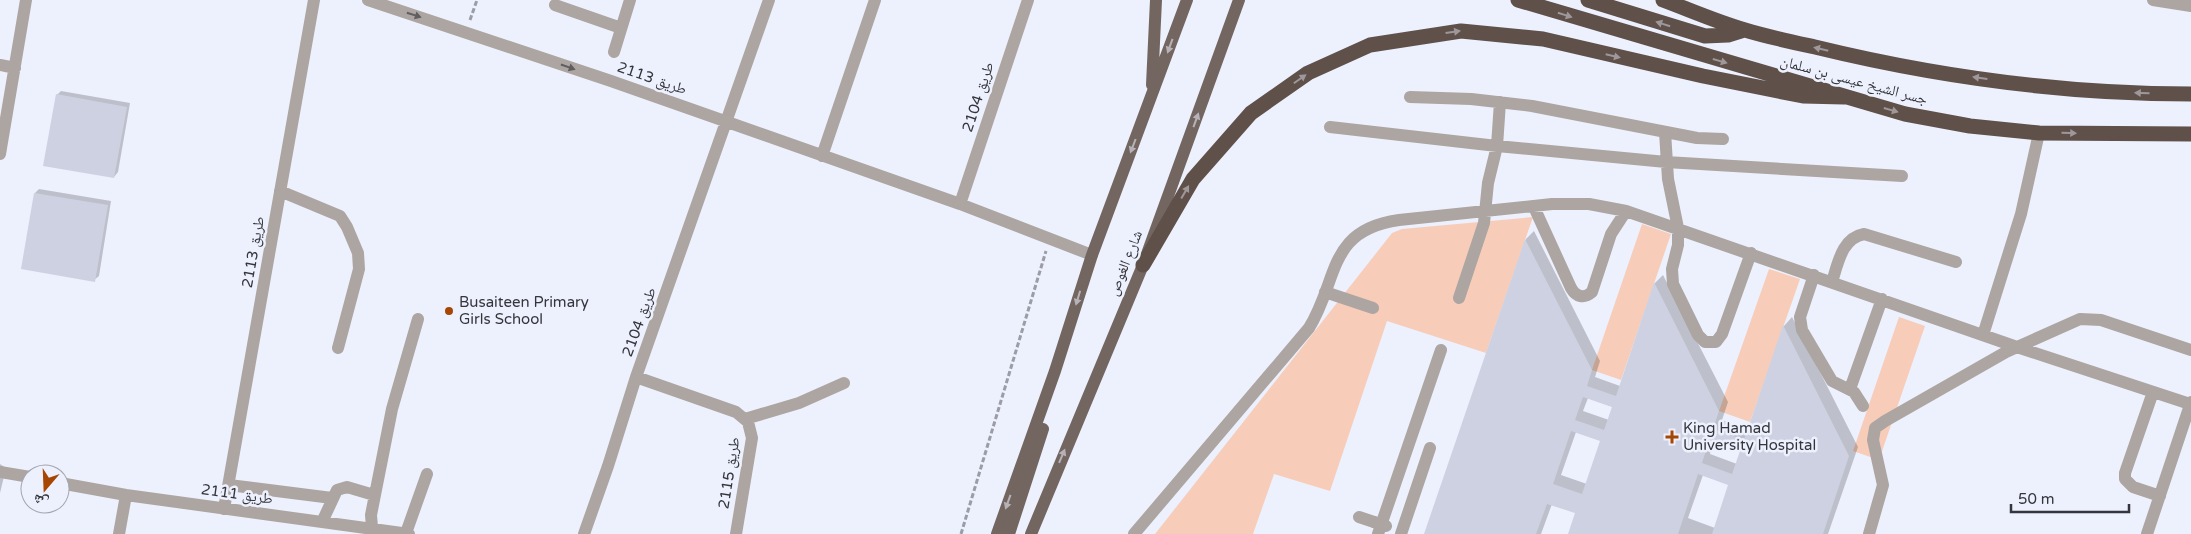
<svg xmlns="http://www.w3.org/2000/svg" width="2191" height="534" font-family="'Varela Round','Noto Naskh Arabic',sans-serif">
<rect width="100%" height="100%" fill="#edf0fd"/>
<path fill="#f7cdba" d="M1533,217L1486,353L1387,321L1330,491L1274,474L1253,534H1155L1392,233L1402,229Z
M1642,224L1671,234L1621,380L1592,370Z
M1769,269L1800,279L1750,422L1719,411Z
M1899,317L1925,326L1879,460L1853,451Z"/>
<path fill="#0003" fill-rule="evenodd" d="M61,91L130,103L118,172L114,177L57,95Z
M39,189L111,201L99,276L94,280L35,193Z
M1534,231L1600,361L1595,377L1620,386L1655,283L1663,275L1728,402L1722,420L1749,430L1784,326L1792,317L1858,447L1828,534H1570L1577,513L1552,504L1541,534H1425L1526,239ZM1588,398L1613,407L1609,420L1583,411ZM1576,432L1602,440L1587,484L1561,475ZM1714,441L1742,451L1737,464L1710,454ZM1703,475L1730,484L1715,528L1688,518Z
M0,464L6,468L0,493Z"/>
<path fill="#ced1e1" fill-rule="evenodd" d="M56,94L127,107L114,178L43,166Z
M34,193L108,205L95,282L21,269Z
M1525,239L1592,370L1587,386L1616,396L1654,282L1719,411L1713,429L1744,440L1783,325L1849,456L1823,534H1712L1728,485L1698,474L1678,534H1568L1575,513L1547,504L1536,534H1424ZM1583,397L1612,407L1604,430L1575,420ZM1571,431L1600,441L1582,494L1553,484ZM1709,441L1740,451L1732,474L1702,463Z"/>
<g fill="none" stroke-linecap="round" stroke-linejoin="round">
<path stroke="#9a9ca6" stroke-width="3" stroke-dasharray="5 2.5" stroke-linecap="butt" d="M470,20L477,0
M961,534L1046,251"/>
<path stroke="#aca5a1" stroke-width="12" d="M368,0L611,81L960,204L1092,255
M2153,0L2191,6
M555,5L621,28
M614,52L630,0
M0,65L15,68
M1410,97L1471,99L1532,106L1697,138L1723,139
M1330,127L1497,146L1666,162L1902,176
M1665,132L1668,179L1678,228V245L1672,269L1673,284L1698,335L1705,342H1716L1722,334L1751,253
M0,154L26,0
M822,156L875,0
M280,191L340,216L347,227L358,253L359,269L338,348
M960,204L1028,0
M1534,207L1571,288C1576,297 1584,299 1592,292L1611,234L1626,211
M1814,275L1800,317L1802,330L1832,381L1854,392L1863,406
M1832,282C1838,263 1842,238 1864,234L1956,262
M1325,292L1373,308
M1459,298L1484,223L1488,183L1497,146L1500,102
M1983,335L2021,214L2039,133
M636,377L736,412L748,422L752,438L736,534
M1850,389L1882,299
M2153,392L2125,473V479L2133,487L2160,496
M745,419L799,403L844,383
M0,472L30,477
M60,483L126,495L409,534
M229,485L332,498
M224,509L314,0
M1359,517L1374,522
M322,522L337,490L347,487L374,495
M372,527L371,515L392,409L418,319
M406,533L427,474
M119,534L126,495
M584,534L608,466L636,377L769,0
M1134,534L1309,328C1339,279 1327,230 1399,220L1552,204H1589L1626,211L2017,347L2190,404
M1378,534L1441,350
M1401,534L1430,448
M1869,534L1883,485L1873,440L1875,428L1885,421L2006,352L2080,319L2101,320L2191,350
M2147,534L2191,402"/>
<path stroke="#736661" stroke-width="12" d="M1152,85L1156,0
M997,534L1055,371L1092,255L1187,0
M1009,534L1043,429
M1031,534L1143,265L1239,0"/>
<path stroke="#5f504a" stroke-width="15" d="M1518,0L1905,114L1970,126L2039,133L2191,134
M1588,0L1705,36L1728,35L1744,30
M1663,0C1690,10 1717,22 1745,30C1768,37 1792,42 1815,47C1938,77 2065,94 2191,94
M1143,265L1193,179L1251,113L1308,73L1370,45L1461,31L1543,39L1703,76L1803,96L1844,97"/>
<path stroke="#aca5a1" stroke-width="12" d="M1374,522L1386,526"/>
</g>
<defs><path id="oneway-solid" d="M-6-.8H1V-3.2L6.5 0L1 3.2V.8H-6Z" transform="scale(1.25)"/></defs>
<g fill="#5f5d5f">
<use href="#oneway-solid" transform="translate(414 15) rotate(18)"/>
<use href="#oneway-solid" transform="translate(568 67) rotate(19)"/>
</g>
<g fill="#9f989b">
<use href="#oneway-solid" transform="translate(1565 15) rotate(18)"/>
<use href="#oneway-solid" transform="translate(1663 24) rotate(-162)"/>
<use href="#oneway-solid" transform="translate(1453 32) rotate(-8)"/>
<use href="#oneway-solid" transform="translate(1821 49) rotate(-167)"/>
<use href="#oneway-solid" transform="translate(1613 56) rotate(13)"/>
<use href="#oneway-solid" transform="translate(1720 61) rotate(16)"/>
<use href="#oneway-solid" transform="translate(1980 78) rotate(-172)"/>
<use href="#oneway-solid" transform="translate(1300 79) rotate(-35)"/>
<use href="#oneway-solid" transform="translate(2142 93) rotate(-178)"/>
<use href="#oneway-solid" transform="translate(1891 110) rotate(16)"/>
<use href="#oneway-solid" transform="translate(2069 133) rotate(1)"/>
<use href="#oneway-solid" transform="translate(1185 192) rotate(-60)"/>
</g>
<g fill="#b6b2b7">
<use href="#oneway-solid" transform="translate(1170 46) rotate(110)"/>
<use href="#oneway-solid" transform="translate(1196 120) rotate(-70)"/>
<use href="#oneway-solid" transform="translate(1133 146) rotate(111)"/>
<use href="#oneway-solid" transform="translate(1078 298) rotate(107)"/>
<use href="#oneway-solid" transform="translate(1062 456) rotate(-67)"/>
<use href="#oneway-solid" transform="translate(1008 502) rotate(110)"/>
</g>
<g fill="#a74602" stroke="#edf0fd" stroke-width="2">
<circle cx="449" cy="311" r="5"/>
<path d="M1669.5 429.5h5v5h5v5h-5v5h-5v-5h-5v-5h5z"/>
</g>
<g text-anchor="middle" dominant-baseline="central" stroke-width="5" stroke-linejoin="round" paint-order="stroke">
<g font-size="15" fill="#35363c" stroke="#edf0fd">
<text transform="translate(652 78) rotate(19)">طريق 2113</text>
<text transform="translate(1854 80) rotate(15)">جسر الشيخ عيسى بن سلمان</text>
<text transform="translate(978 97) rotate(-72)">طريق 2104</text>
<text transform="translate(253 252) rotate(-80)">طريق 2113</text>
<text transform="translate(1125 263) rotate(-68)">شارع الغوص</text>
<text transform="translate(639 322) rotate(-70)">طريق 2104</text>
<text transform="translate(729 473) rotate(-81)">طريق 2115</text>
<text transform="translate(237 494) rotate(8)">طريق 2111</text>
</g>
<g font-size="15" fill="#35363c" stroke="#edf0fd" text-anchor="start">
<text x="459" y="302">Busaiteen Primary<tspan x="459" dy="17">Girls School</tspan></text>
<text x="1683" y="428">King Hamad<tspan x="1683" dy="17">University Hospital</tspan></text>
</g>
</g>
<g transform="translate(45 489) rotate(199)"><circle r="24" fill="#edf0fd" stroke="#a3a6b0"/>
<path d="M0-4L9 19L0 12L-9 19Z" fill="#a74602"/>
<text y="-8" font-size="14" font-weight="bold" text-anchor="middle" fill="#35363c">ش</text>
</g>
<path d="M2011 504v8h118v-8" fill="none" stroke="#35363c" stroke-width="2.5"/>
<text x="2018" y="504" font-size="15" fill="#35363c" stroke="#edf0fd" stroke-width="4" paint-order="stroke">50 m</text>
</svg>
